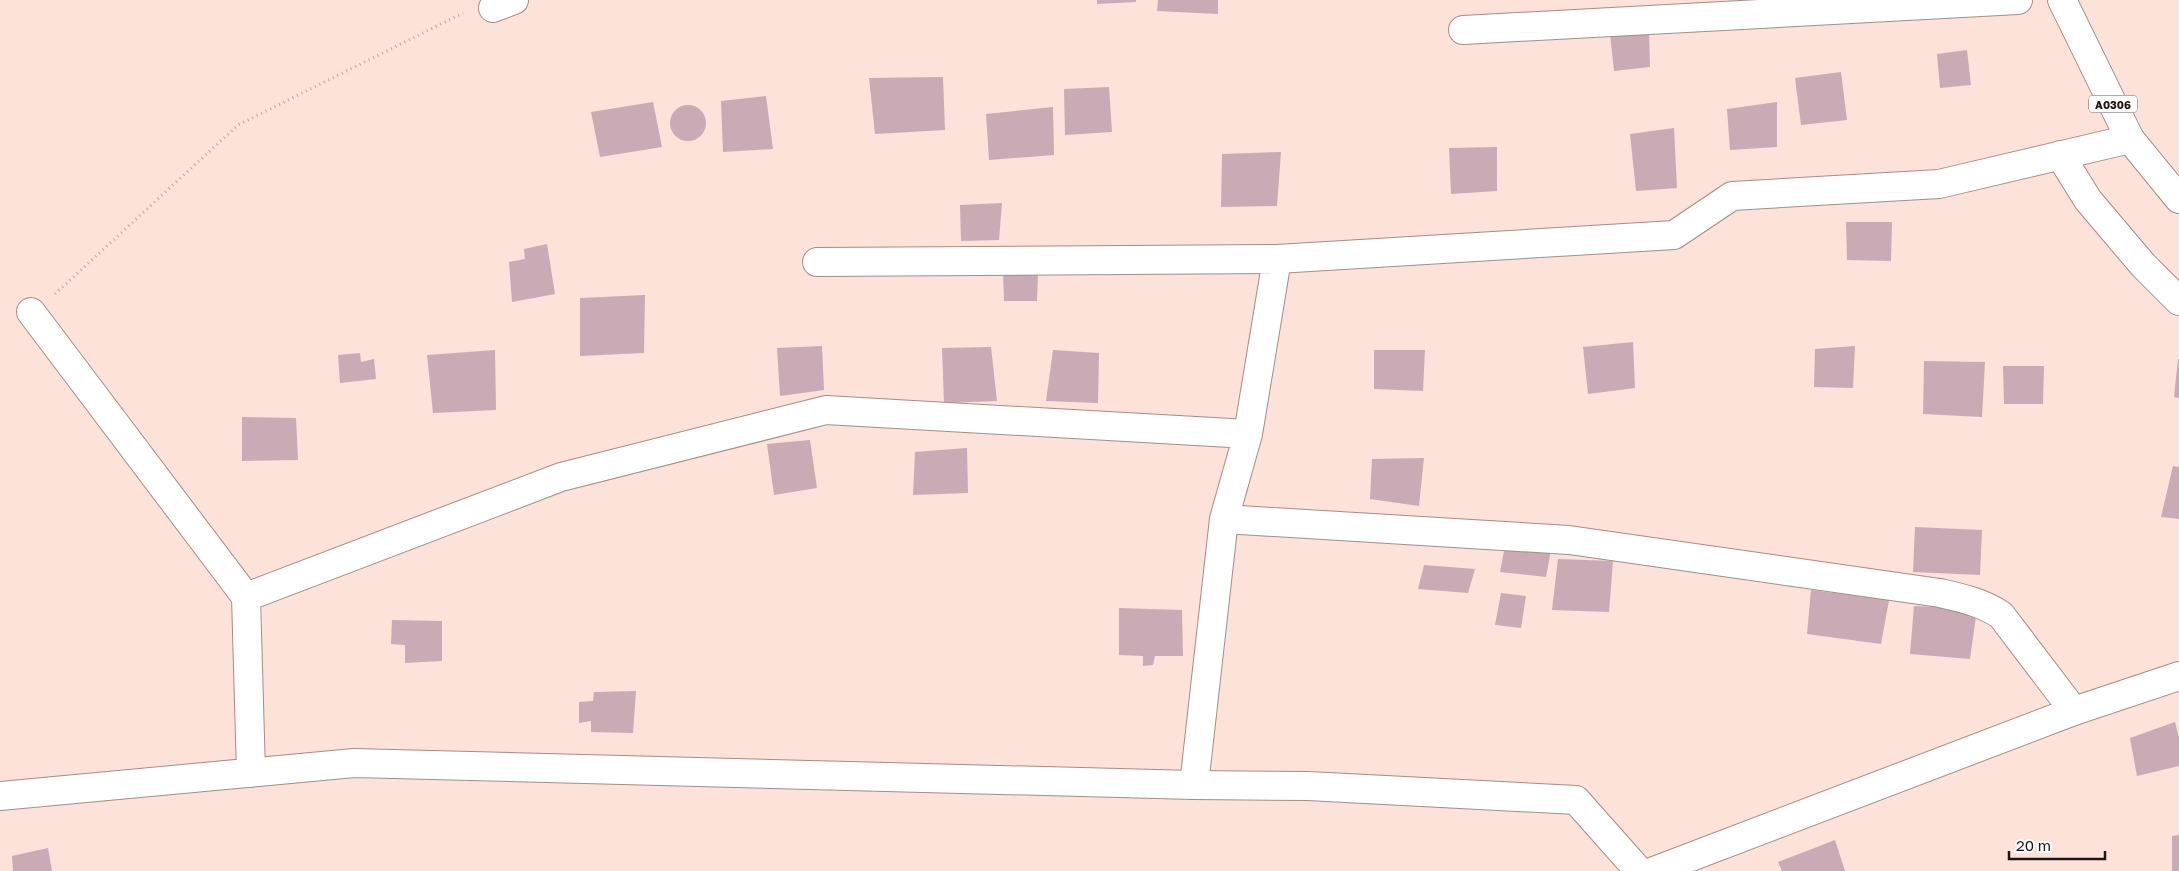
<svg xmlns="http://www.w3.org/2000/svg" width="2179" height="871" font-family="'Golos Text',sans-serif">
<rect width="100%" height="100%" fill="#fce2d9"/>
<path fill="#caaab4" d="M1097,0H1136V2L1097,4Z
M1158,0H1218V14L1157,11Z
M1649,31L1650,67L1614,71L1610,34Z
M1967,50L1971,85L1940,88L1937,54Z
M1841,72L1847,120L1801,125L1795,78Z
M943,77L945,130L875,134L869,78Z
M1109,87L1112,132L1065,135L1064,89Z
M766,96L773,149L723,152L721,101Z
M653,102L662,147L600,157L591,112Z
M1777,102V147L1730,150L1727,109Z
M670 123a18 18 0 1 1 36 0a18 18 0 1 1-36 0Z
M1053,107L1054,155L989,160L986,114Z
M1674,128L1677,188L1636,191L1630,134Z
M1497,147V191L1451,194L1449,148Z
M1281,152L1277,206L1221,207L1222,154Z
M1002,203L999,240L961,241L960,205Z
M1846,222H1892L1891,261L1847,260Z
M547,244L555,294L512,302L509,262L525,259L524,249Z
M1003,272H1038L1037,301H1004Z
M645,295L644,353L580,356V298Z
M1633,342L1635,388L1588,394L1583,347Z
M822,346L824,390L780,396L777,348Z
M1855,346L1853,388L1814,387L1815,349Z
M991,347L997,401L944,403L942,348Z
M495,350L496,410L433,413L427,355Z
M1053,350L1099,353L1098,403L1046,401Z
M1374,350H1425L1423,391L1374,389Z
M360,353L361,362L374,359L376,379L340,383L338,355Z
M2178,359H2179V398L2174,397Z
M1924,361L1985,362L1982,417L1923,414Z
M2003,366H2044L2043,404H2004Z
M242,417L296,418L298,460L242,461Z
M810,440L817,488L774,495L767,444Z
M967,448L968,493L913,495L915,452Z
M1424,458L1419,506L1370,499L1372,459Z
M2173,466L2179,467V519L2161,517Z
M1915,527L1982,530L1980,575L1913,572Z
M1505,546L1551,550L1546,577L1500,572Z
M1558,559L1613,561L1609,612L1552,610Z
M1424,565L1475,569L1468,593L1418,589Z
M1811,590L1889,600L1881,644L1807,634Z
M1501,593L1526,596L1521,628L1495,625Z
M1914,606L1977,609L1970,659L1910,654Z
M1119,608L1182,610L1183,656H1155L1153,665L1143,666V656L1119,655Z
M392,620L442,621V661L405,663V645L391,644Z
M636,691L633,733L591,732V721L579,723V702L593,701L594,692Z
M2175,722L2179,738V766L2137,776L2130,738Z
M2179,835V871H2172V836Z
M1835,840L1845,871H1782L1778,862Z
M48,848L52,871H13L12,856Z"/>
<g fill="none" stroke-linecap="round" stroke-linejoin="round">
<g stroke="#a98b81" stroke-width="30">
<path id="street" d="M493,8L514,0
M1463,30L2018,0
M2060,155L2088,200L2143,265L2179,301
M817,262L1277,259L1674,235L1732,196L1939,184L2130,139
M31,312L246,597L251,773
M1224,519L1569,540L1940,593C1962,598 1981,602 2001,615L2074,711
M246,597L561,477L826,410L1248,434
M1194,785L1224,519L1248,434L1277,259
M0,796L354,763L1194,785L1308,786L1576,800L1639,871"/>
</g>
<g stroke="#a98b81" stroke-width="30">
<path id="secondary" d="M1654,871L2074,711L2179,676"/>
</g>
<g stroke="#a98b81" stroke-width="30">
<path id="highway" d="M2062,0L2130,139L2179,199"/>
</g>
<path stroke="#baa49d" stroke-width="3" stroke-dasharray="1 4" stroke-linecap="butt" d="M55,294L238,125L463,13"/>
<use href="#street" stroke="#fff" stroke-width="28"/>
<use href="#secondary" stroke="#fff" stroke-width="28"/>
<use href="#highway" stroke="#fff" stroke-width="28"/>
</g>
<g text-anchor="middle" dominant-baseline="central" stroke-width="4" stroke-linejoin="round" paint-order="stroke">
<rect fill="#fff" stroke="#625a58" stroke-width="1" x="2089" y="95.5" width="48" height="17" rx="4"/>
<g font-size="11" font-weight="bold" fill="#1f1410">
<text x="2113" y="104">A0306</text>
</g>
</g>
<path d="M2009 851v8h96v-8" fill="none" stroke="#1f1410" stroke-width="2.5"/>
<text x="2016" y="851" font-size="15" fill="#1f1410" stroke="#ffffff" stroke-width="4" paint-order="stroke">20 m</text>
</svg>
